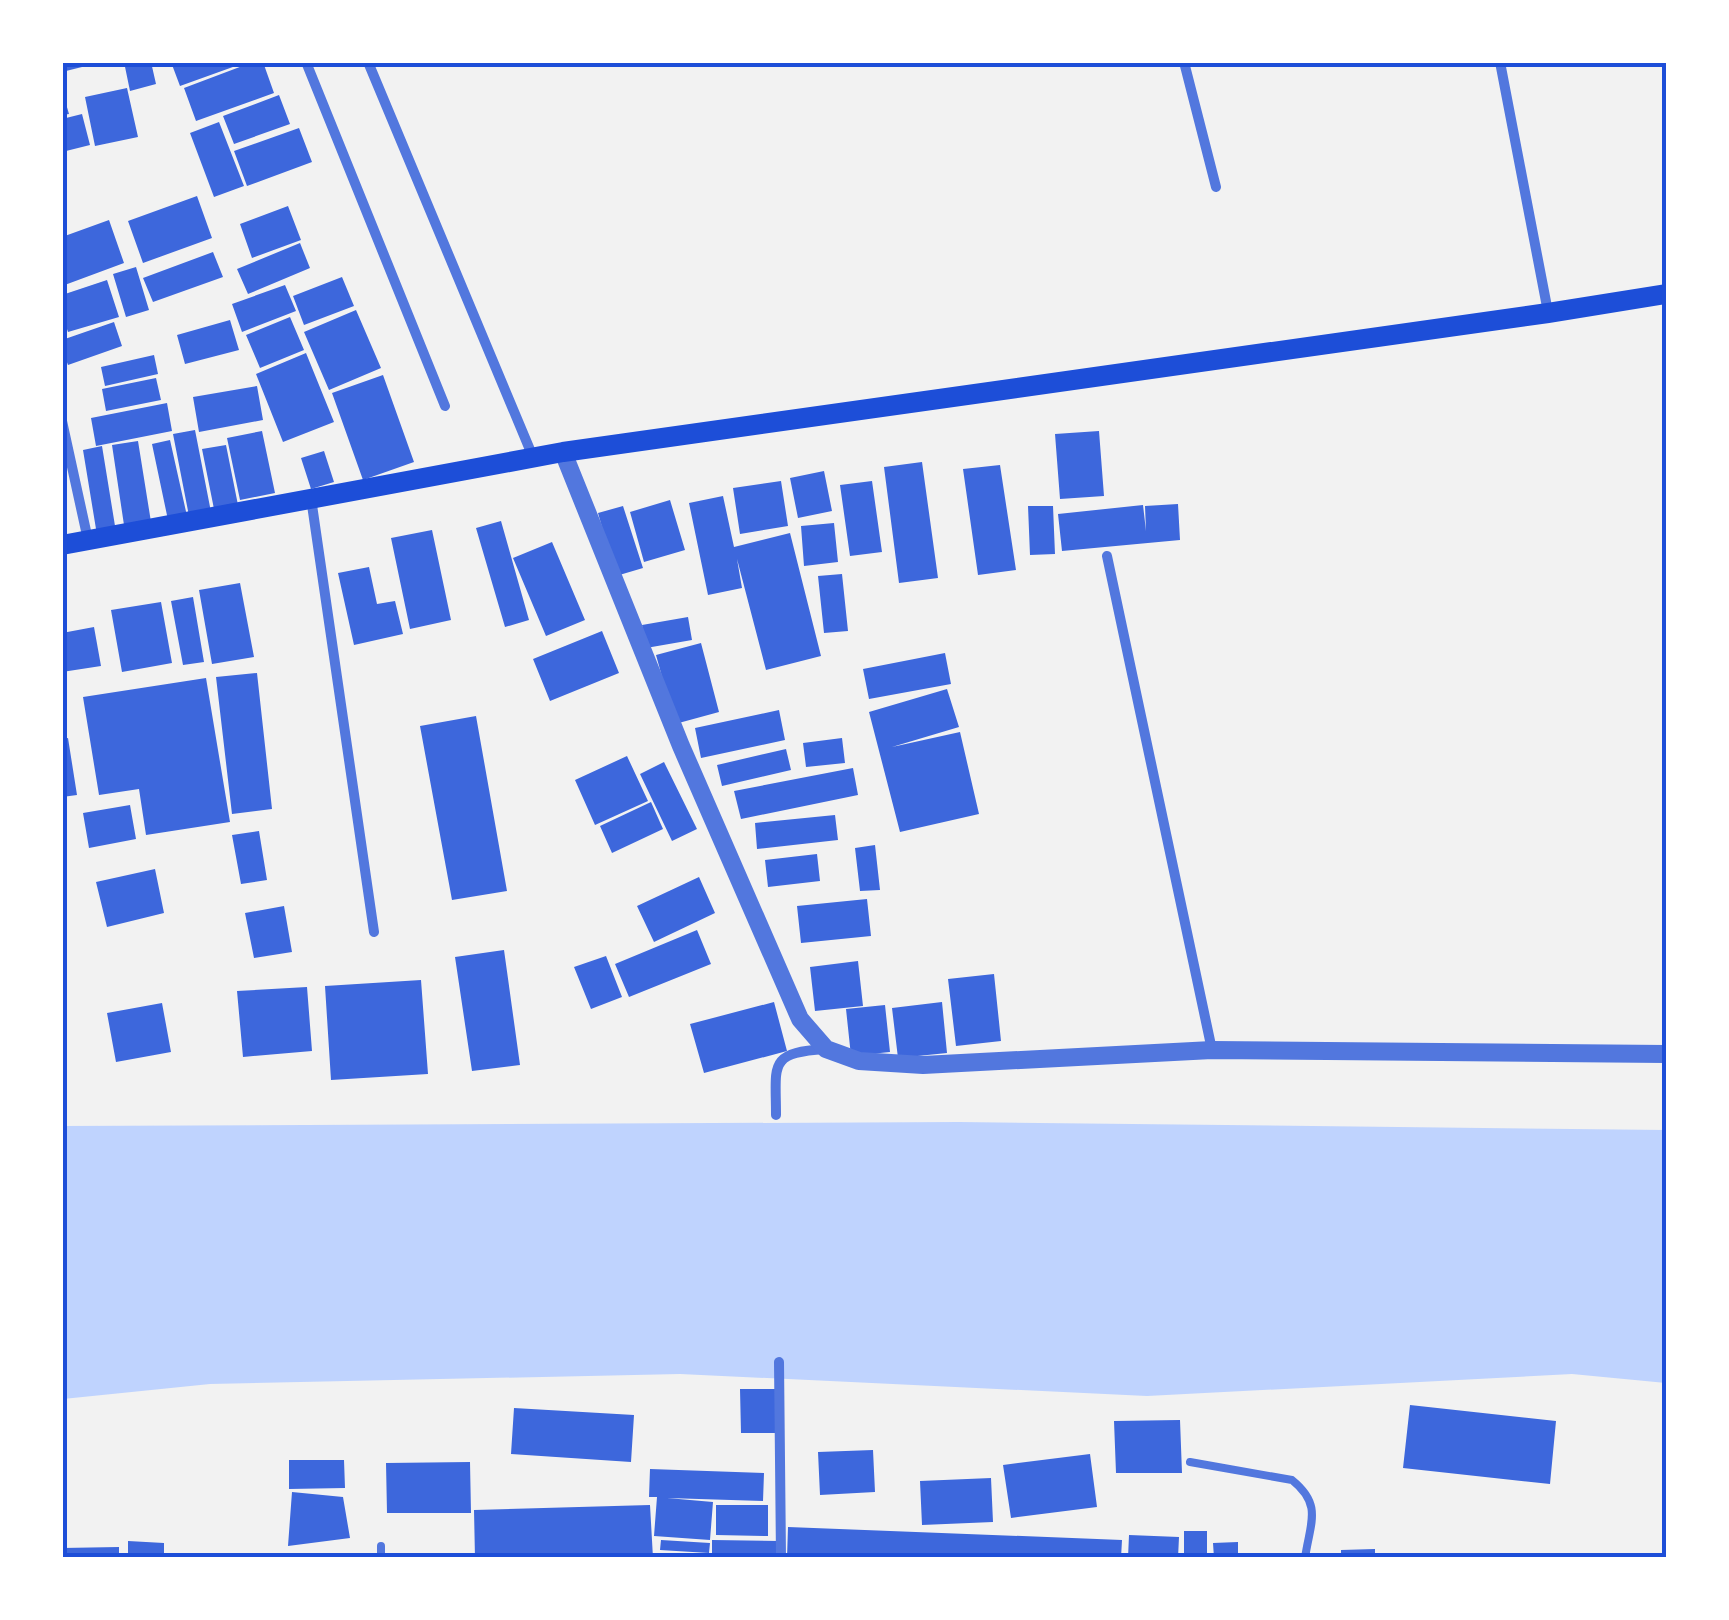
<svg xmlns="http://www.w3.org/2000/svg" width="1729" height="1620" font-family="'DM Sans',sans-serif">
<rect width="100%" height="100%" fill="#f2f2f2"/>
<path fill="#bfd3fe" d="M959,1122L1666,1130V1383L1572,1374L1147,1396L680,1374L210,1384L63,1399L62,1126Z"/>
<path fill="#3d67dc" d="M62,62H94V64L62,72Z
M124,62H151L156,84L130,91Z
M171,62H244V63L180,86Z
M253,62H263L274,93L196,121L184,88Z
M127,88L138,137L95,146L85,97Z
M62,90L69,114L62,115Z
M279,95L290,124L234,144L223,116Z
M82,114L90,145L62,152V119Z
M219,122L244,186L214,197L190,133Z
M299,128L312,162L247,186L234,151Z
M197,196L212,238L143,263L128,221Z
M288,206L301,240L252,258L240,224Z
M109,220L124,263L62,286V237Z
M300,243L310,268L248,294L237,269Z
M213,252L223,277L153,302L143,278Z
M136,267L149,310L126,317L113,274Z
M342,277L354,306L304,325L293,296Z
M107,280L119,317L68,332L62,314V295Z
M285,285L296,311L242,332L232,304Z
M356,310L381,368L329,390L304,332Z
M290,317L304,350L260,368L246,335Z
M230,320L239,350L185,364L177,335Z
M114,322L122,346L68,365L62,349V340Z
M306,353L334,422L283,442L256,374Z
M154,355L158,374L105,386L101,367Z
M383,375L414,462L363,480L332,393Z
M156,378L161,400L106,411L102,389Z
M257,386L263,420L199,432L193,397Z
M167,403L172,431L96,446L91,418Z
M195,430L211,512L189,516L173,434Z
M262,431L275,493L240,500L227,438Z
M1099,431L1104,496L1060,499L1055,434Z
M170,440L187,516L168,520L152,444Z
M138,441L151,522L124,525L112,445Z
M226,445L238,505L214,509L202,449Z
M102,446L116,532L97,535L83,450Z
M324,451L334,482L311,489L301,458Z
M922,462L938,578L899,583L884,467Z
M1000,465L1016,570L978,575L963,469Z
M824,471L832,511L798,518L790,478Z
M781,481L788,526L740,534L733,488Z
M872,481L882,552L850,556L840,485Z
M723,496L734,547L790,533L821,656L766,670L737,559L742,588L708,595L689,503Z
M670,500L685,550L644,562L630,512Z
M1178,504L1180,540L1062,551L1058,514L1143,505L1146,531L1145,506Z
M623,506L643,568L616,576L598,513Z
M1028,506H1053L1055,554L1030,555Z
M501,521L529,620L505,627L476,528Z
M834,523L838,562L804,566L801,526Z
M432,530L451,620L410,629L391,538Z
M552,542L585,620L546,636L513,558Z
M369,567L377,604L395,601L403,634L354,645L338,573Z
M842,574L848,631L824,633L818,576Z
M240,583L254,657L212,664L199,590Z
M193,597L204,662L183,665L171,601Z
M161,602L172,663L122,672L111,610Z
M688,617L692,640L646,648L642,625Z
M94,627L101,666L62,672V633Z
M602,631L619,673L550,701L533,659Z
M701,643L719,712L675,724L656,655Z
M945,653L951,684L869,699L863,669Z
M257,673L272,809L232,814L216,677Z
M206,678L230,822L146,835L139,789L99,795L83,697Z
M947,689L959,727L892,747L960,732L979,814L900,832L869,712Z
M779,710L785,740L701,758L695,728Z
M476,716L507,891L452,900L420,726Z
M68,738L77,795L62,797V739Z
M842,738L845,763L806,767L803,743Z
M786,749L791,770L722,786L717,765Z
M627,756L648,801L595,825L575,780Z
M664,762L697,829L672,841L640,774Z
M853,768L858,795L741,819L734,791Z
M651,802L663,829L612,853L600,826Z
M130,805L136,839L89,848L83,813Z
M835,815L838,840L757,849L755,823Z
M259,831L267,880L241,884L232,835Z
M875,845L880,890L860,891L855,848Z
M817,854L820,881L768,887L765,860Z
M155,869L164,913L107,927L96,882Z
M699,877L715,913L654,942L637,906Z
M867,899L871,936L801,943L797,906Z
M284,906L292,952L254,958L245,913Z
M697,930L711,964L629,997L615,964Z
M504,950L520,1065L472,1071L455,957Z
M606,956L622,997L591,1009L574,967Z
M858,961L863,1006L815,1011L810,967Z
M994,974L1001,1041L956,1046L948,979Z
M421,980L428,1074L331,1080L325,986Z
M307,987L312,1051L243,1057L237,991Z
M774,1002L787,1051L704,1073L690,1024Z
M942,1002L947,1053L898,1058L892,1008Z
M162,1003L171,1052L116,1062L107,1013Z
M885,1005L890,1052L851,1056L846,1009Z
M740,1389H775V1433H741Z
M1410,1405L1556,1421L1550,1484L1403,1468Z
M514,1408L634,1415L631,1462L511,1454Z
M1180,1420L1182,1473H1116L1114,1421Z
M873,1450L875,1492L820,1495L818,1452Z
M1090,1454L1097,1507L1011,1518L1003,1465Z
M289,1460H344L345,1488L289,1489Z
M470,1462L471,1513H387L386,1463Z
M650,1469L764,1473L763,1501L667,1498L713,1502L710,1540L654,1536L657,1497H649Z
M991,1478L993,1522L922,1525L920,1481Z
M292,1492L343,1497L350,1538L288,1546Z
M650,1505L653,1558H475L474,1510Z
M716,1505H768V1536L716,1535Z
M788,1527L1122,1540L1121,1558H787Z
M1184,1531H1207V1558H1184Z
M1129,1535L1179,1537L1178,1558H1128Z
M661,1540L710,1543L709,1553L660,1550Z
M712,1540L779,1541V1558H712Z
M128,1541L164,1543V1558H128Z
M1238,1542V1558H1214L1213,1543Z
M119,1547V1558H62V1548Z
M1375,1549V1558H1341V1550Z"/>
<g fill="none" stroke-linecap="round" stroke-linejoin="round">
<path stroke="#5277de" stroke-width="8" d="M1190,1462L1292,1480C1323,1505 1310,1523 1305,1558
M381,1546V1558"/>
<path stroke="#5277de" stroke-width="10" d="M306,62L445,406
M368,62L533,457
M1184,62L1216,187
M1500,62L1548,312
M62,421L88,540
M311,498L374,932
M1107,556L1212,1050
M776,1115C776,1064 768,1053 825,1049
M779,1362L781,1558"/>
<path stroke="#5277de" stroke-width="18" d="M563,452L681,746L800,1019L826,1049L859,1061L923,1065L1212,1050L1666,1054"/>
<path stroke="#1d4ed8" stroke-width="20" d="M62,545L563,452L1548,313L1666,294"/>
</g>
<rect width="1729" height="1620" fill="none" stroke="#ffffff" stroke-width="130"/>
<rect x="65" y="65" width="1599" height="1490" fill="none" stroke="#1d4ed8" stroke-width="4"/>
</svg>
